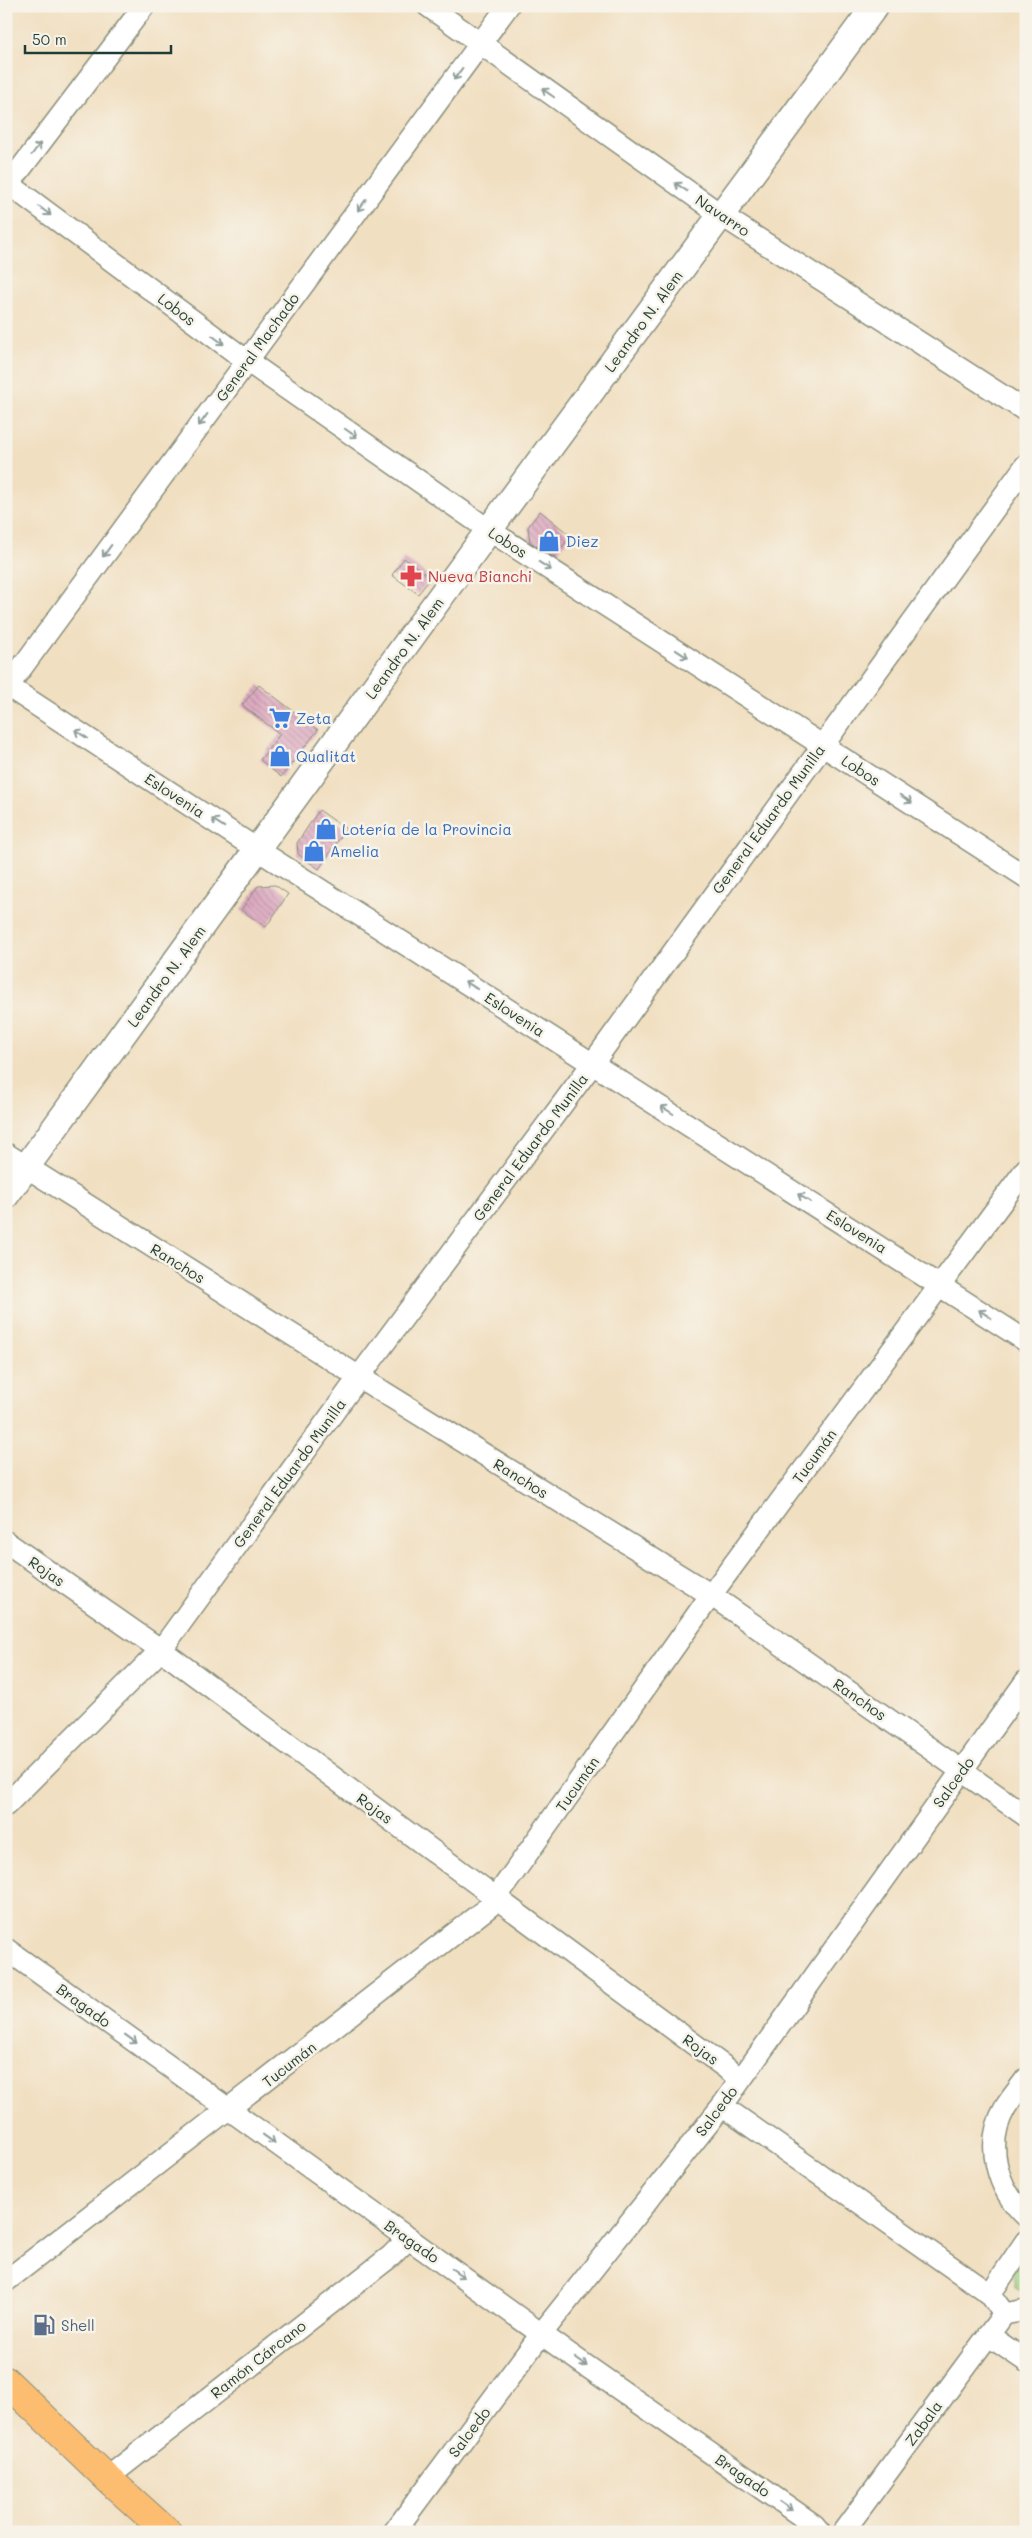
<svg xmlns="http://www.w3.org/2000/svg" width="1032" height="2538" font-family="Mali,sans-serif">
<defs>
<pattern id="building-back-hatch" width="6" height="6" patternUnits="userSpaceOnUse" patternTransform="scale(1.25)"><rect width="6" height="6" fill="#deabc2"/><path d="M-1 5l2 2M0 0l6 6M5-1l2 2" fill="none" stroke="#b38c9e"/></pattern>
</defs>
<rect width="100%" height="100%" fill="#f7f3e8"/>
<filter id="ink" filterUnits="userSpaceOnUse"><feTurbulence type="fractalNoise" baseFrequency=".02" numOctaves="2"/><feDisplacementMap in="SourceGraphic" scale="10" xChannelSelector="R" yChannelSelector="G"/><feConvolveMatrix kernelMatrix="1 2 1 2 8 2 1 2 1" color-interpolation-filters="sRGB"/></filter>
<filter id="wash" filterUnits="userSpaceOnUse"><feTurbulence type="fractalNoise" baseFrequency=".0096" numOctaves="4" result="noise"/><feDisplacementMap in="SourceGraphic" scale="20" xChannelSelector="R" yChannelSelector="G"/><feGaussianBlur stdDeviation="1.12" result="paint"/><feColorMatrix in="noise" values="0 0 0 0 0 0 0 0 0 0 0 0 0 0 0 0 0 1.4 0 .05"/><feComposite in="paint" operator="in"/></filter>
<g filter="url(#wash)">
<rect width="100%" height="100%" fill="#f1dfc1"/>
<path fill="#9dd182" stroke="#5e875b" d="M1026,2251V2292L1015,2287L1013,2274Z"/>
<g id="blocks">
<path fill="url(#building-back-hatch)" d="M540,511L571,536L554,557L530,542L528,527Z
M404,558L431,578L418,594L392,575Z
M259,685L318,730L281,777L260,760L280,734L242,705Z
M319,810L346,829L319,869L298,854L297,843Z
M275,885L288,894L266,927L241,910L258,886Z"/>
</g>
</g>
<g filter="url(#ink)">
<use href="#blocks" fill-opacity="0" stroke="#888e7a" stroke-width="1"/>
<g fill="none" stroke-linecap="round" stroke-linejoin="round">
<g stroke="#888e7a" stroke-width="24">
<path id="minor" d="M428,6L721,215L1026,411
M6,182L247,361L489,530L1026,877
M6,188L144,6
M6,685L258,850L1026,1341
M6,689L508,6
M6,1154L359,1377L711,1595L1026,1816
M6,1542L161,1650L741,2079
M6,1805L161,1650L359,1377L593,1063L1026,465
M6,1949L572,2356L814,2525L820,2532
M1026,2079C1019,2089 1011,2098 1005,2108C984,2144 997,2189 1026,2216
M722,2106L990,2294L1004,2314L1026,2310
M6,2281L490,1906L711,1595L1026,1169
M990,2294L1026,2241
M988,2335L1026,2361
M107,2478L391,2256L409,2238
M394,2532L542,2333L722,2106L1026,1681
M843,2532L1004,2314"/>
</g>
<g stroke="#888e7a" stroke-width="29">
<path id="tertiary" d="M6,1195L489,530L875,6"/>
</g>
<g stroke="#888e7a" stroke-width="30">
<path id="primary" d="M6,2381L107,2478L167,2532"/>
</g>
<use href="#minor" stroke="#fff" stroke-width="21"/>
<use href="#tertiary" stroke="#fff" stroke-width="26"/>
<use href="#primary" stroke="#fcbd6f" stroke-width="28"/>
</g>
<defs><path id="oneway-shaft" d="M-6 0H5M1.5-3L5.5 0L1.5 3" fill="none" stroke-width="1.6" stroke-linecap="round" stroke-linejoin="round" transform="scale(1.25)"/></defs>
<g stroke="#8f9e9a">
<use href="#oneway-shaft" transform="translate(458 74) rotate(126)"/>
<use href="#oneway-shaft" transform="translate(548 93) rotate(-145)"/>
<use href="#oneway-shaft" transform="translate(36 149) rotate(-53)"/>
<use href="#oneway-shaft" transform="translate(681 187) rotate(-145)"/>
<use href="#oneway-shaft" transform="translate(362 205) rotate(126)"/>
<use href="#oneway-shaft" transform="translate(45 211) rotate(37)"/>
<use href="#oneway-shaft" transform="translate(218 340) rotate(37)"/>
<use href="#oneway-shaft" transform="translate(203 420) rotate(126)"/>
<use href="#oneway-shaft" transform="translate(351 433) rotate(35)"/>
<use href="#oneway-shaft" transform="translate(107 551) rotate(126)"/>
<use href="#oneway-shaft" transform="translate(545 566) rotate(33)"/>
<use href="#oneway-shaft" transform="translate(682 654) rotate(33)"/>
<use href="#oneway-shaft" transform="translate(81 734) rotate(-147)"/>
<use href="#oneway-shaft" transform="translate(906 799) rotate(33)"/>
<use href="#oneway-shaft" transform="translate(218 823) rotate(-147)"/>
<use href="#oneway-shaft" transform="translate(471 985) rotate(-147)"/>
<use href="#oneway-shaft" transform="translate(667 1110) rotate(-148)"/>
<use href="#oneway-shaft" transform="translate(804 1198) rotate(-148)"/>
<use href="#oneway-shaft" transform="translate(985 1314) rotate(-147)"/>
<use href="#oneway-shaft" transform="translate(131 2039) rotate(36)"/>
<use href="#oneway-shaft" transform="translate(269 2139) rotate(36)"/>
<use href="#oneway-shaft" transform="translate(458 2273) rotate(35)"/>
<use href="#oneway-shaft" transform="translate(581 2362) rotate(35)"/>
<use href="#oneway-shaft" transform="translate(786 2506) rotate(35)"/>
</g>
</g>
<defs>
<g id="shop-bare" transform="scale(1.725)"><path d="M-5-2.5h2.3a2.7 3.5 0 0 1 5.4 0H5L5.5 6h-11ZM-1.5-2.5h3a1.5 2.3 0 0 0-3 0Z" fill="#3f7fe0" stroke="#f7f3e8" stroke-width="2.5" paint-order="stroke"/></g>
<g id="pharmacy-bare" transform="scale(1.725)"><path d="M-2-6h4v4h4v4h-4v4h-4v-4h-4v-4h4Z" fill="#e0444e" stroke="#f7f3e8" stroke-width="2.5" paint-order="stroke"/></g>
<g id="supermarket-bare" transform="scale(1.725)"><path d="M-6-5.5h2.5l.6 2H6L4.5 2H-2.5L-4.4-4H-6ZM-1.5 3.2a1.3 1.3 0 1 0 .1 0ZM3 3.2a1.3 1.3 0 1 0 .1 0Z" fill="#3f7fe0" stroke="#f7f3e8" stroke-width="2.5" paint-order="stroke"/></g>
<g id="fuel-bare" transform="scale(1.725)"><path d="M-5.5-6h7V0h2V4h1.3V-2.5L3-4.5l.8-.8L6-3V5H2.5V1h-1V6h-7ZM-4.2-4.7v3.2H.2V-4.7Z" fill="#5c6f8a" stroke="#f7f3e8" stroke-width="2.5" paint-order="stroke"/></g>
</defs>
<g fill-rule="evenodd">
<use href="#shop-bare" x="549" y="541"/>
<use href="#pharmacy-bare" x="411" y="576"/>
<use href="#supermarket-bare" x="280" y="718"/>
<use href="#shop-bare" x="280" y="756"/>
<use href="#shop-bare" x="326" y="829"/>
<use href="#shop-bare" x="314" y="851"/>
<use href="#fuel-bare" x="44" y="2325"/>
</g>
<g text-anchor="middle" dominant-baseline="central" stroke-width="5" stroke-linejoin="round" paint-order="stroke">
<g font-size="15" fill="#1f3d34" stroke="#f7f3e8">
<text transform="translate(723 215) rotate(34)">Navarro</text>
<text transform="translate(177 309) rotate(37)">Lobos</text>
<text transform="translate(643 321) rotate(-54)">Leandro N. Alem</text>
<text transform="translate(257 347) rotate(-54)">General Machado</text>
<text transform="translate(508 542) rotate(33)">Lobos</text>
<text transform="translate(404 648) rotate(-54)">Leandro N. Alem</text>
<text transform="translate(861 770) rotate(33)">Lobos</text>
<text transform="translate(175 795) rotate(33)">Eslovenia</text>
<text transform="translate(768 819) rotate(-54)">General Eduardo Munilla</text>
<text transform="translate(166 976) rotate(-54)">Leandro N. Alem</text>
<text transform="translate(515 1014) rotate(33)">Eslovenia</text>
<text transform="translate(530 1147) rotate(-53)">General Eduardo Munilla</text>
<text transform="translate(857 1231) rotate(32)">Eslovenia</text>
<text transform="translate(178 1263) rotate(32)">Ranchos</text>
<text transform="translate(814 1456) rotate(-54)">Tucumán</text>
<text transform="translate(289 1473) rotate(-54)">General Eduardo Munilla</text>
<text transform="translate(521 1478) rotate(32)">Ranchos</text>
<text transform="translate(47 1571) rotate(35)">Rojas</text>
<text transform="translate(860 1699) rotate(35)">Ranchos</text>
<text transform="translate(953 1782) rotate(-54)">Salcedo</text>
<text transform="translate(577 1784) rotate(-55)">Tucumán</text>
<text transform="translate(375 1808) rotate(36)">Rojas</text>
<text transform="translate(84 2005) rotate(36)">Bragado</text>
<text transform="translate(701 2049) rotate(36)">Rojas</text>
<text transform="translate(289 2064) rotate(-38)">Tucumán</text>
<text transform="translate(716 2111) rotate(-53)">Salcedo</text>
<text transform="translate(412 2241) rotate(35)">Bragado</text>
<text transform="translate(258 2359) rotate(-38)">Ramón Cárcano</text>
<text transform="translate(923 2423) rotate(-54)">Zabala</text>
<text transform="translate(469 2432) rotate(-53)">Salcedo</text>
<text transform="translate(743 2475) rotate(35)">Bragado</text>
</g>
<g font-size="15" fill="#366cbe" stroke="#f7f3e8" text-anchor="start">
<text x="566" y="541">Diez</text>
<text x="296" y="718">Zeta</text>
<text x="296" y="756">Qualitat</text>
<text x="342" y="829">Lotería de la Provincia</text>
<text x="330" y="851">Amelia</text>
</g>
<g font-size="15" fill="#be3a42" stroke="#f7f3e8" text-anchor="start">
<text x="428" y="576">Nueva Bianchi</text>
</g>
<g font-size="15" fill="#4e5e75" stroke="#f7f3e8" text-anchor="start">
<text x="61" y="2325">Shell</text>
</g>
</g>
<rect width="1032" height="2538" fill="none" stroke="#f7f3e8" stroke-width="25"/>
<path d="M25 45v8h146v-8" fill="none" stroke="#1f3d34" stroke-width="2.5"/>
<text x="32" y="45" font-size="15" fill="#1f3d34" stroke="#f7f3e8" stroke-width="4" paint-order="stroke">50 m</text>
</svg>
